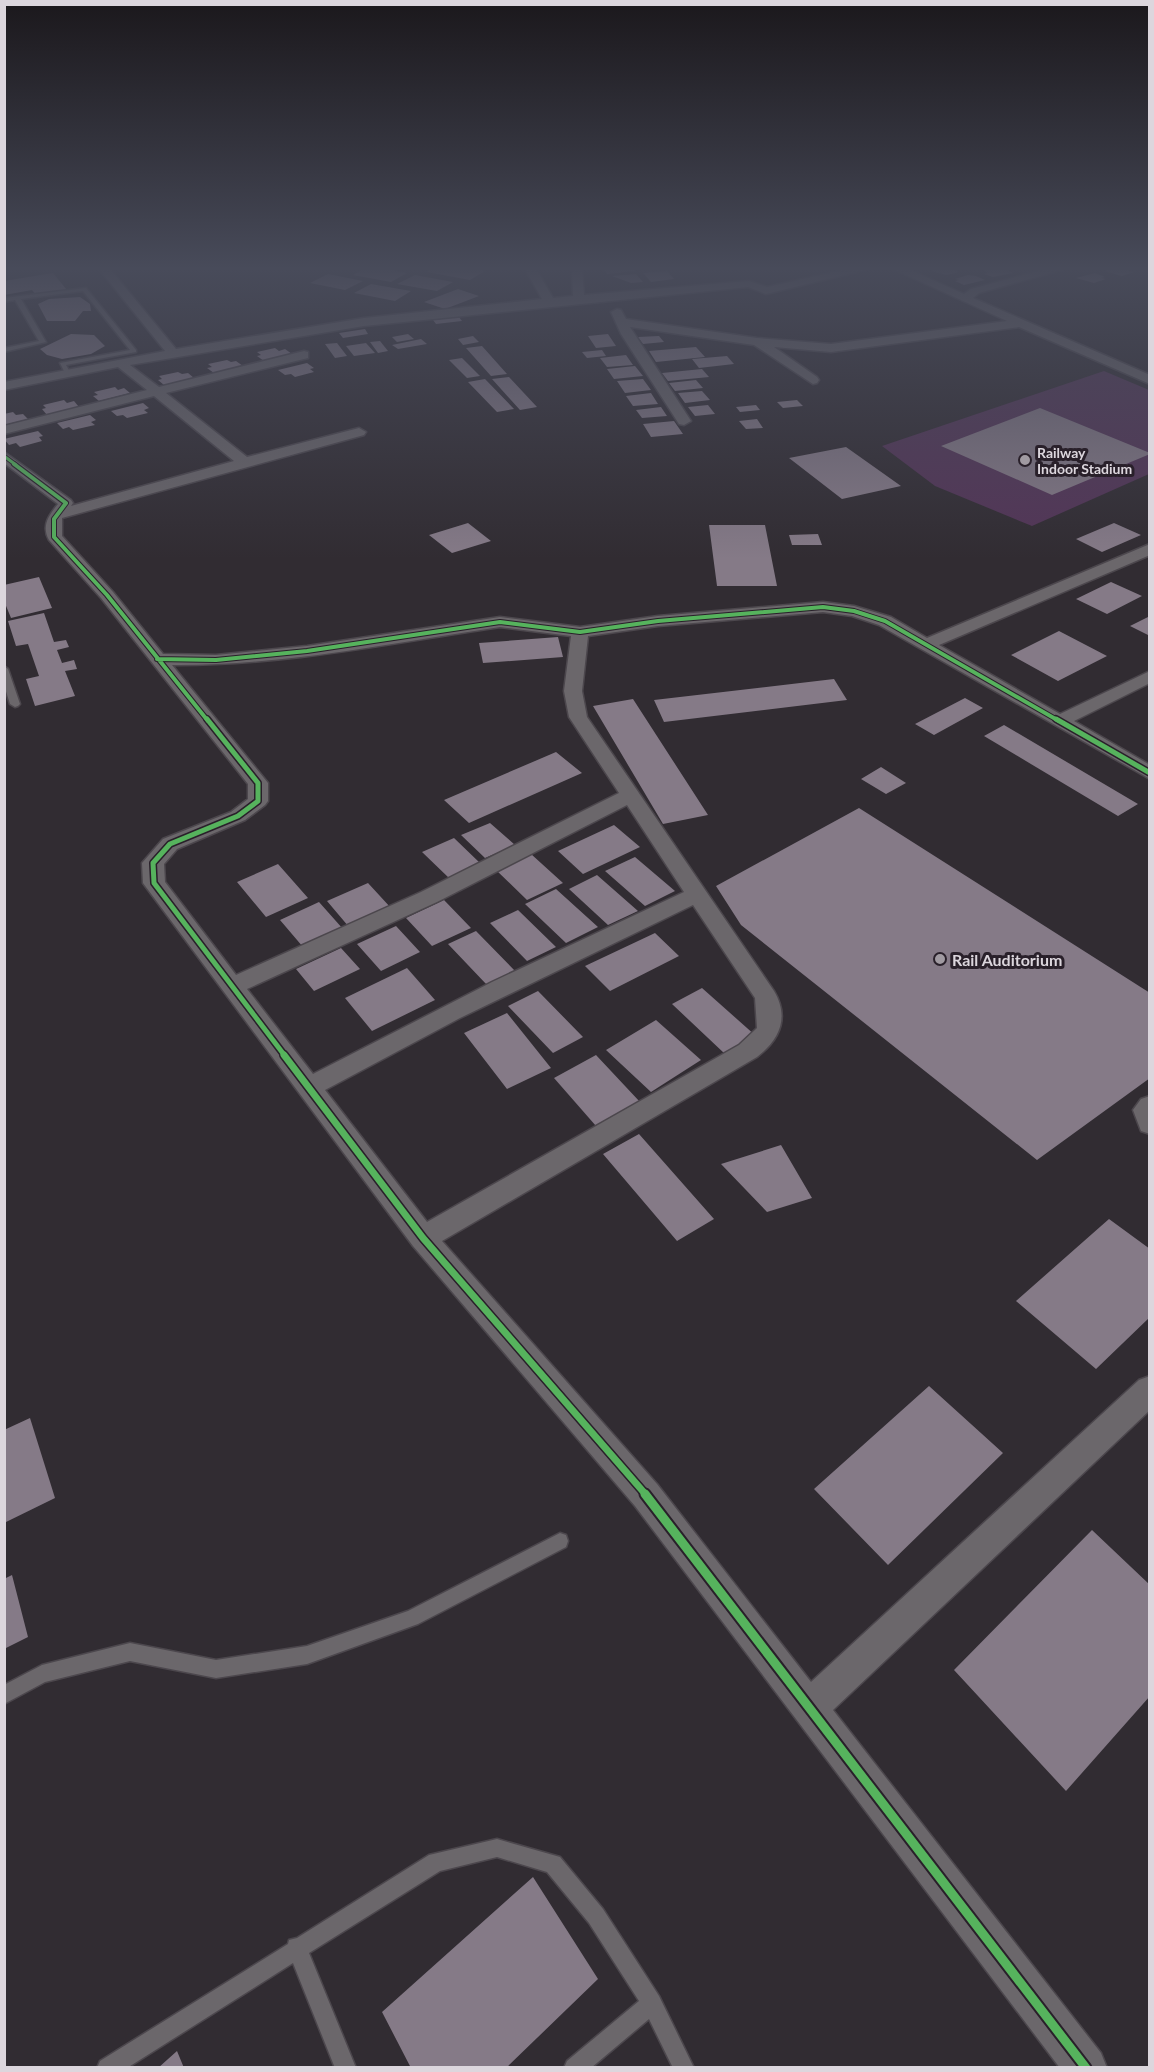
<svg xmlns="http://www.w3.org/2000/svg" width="1154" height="2072" font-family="Lato,sans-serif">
<rect width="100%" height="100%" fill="#312c32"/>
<path fill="#533557" d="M1104,371L1149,390V474L1032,526L935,486L882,446Z"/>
<path fill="#857a87" d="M364,269H387L407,273L391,282L353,275Z
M432,269H474L485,271L470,280L427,272Z
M603,269H635V271L607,274Z
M936,269H953L959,272L947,275L930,271Z
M991,269H1005L1013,273L993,277L984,274L988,273L984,271Z
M1111,269H1131L1129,271L1134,272L1122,276L1104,271Z
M667,271L674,279L651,282L643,273Z
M53,273L67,290L36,295L32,290L4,295V281Z
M1095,273L1105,277L1101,278L1106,279L1094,283L1076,278Z
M328,274L363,281L345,290L310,283Z
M636,274L643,282L631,283L612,276Z
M415,275L453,282L437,291L397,284Z
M968,275L976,276L985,280L964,285L955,281L959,280L955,279Z
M371,284L411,291L395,301L354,293Z
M458,289L479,296L445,309L424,302Z
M80,297L90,304L91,311H83L75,321H47L38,304L49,299Z
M459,317L462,321L436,324L433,320Z
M365,329L368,334L343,338L339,333Z
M71,334L94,335L105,346L91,354L62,359L47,355L40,349Z
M408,334L414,339L397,342L392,337Z
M608,334L616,346L596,348L588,336Z
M473,336L479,342L463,345L458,339Z
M659,336L664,342L643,344L638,337Z
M421,339L427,344L398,349L392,345Z
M380,341L388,351L378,353L370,342Z
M337,343L347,356L335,358L325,344Z
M366,343L375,353L354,356L346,346Z
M482,346L507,374L491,376L466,348Z
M696,347L705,357L656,362L649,351Z
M275,348L279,351L285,349L292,354L264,361L257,356L261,355L257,352Z
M602,350L606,356L587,358L582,352Z
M626,355L633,365L607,367L600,358Z
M727,356L734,364L699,368L692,359Z
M462,358L480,376L467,378L449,360Z
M227,360L231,362L236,361L243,366L214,373L207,368L212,367L208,364Z
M307,363L314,368L310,369L314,372L295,377L291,374L285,375L278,370Z
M635,366L643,376L614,379L607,369Z
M702,369L709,377L668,381L662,373Z
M178,372L182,374L188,373L194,378L164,385L158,380L162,379L159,376Z
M509,377L537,407L520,410L492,379Z
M485,379L514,409L497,412L468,382Z
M643,379L651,390L625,393L617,381Z
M696,380L703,388L675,391L669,383Z
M115,387L118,390L124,388L130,393L99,401L93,396L98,395L94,392Z
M702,391L710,400L685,403L678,393Z
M651,393L658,404L633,406L626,396Z
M64,400L67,403L74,401L79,407L47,415L42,409L46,408L43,405Z
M797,400L803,406L783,408L777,402Z
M143,403L149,408L144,410L148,413L127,418L123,415L117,416L111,411Z
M708,405L715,414L695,416L688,407Z
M756,405L760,410L740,412L736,407Z
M661,407L667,416L642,418L636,410Z
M1040,408L1150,453V454L1052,495L941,446Z
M13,412L16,415L23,414L28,419L4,425V414Z
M90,415L96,420L91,422L95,425L73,430L69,427L63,429L57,423Z
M757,419L763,428L746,429L739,421Z
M674,421L683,434L651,437L643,424Z
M38,431L43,436L39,437L42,441L20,447L16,443L9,445L4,439Z
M846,447L901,486L842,499L789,458Z
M468,523L491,541L452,553L429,535Z
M1114,523L1141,535L1102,552L1076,539Z
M709,525H765L777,586H717Z
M818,534L822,545H792L789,535Z
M39,577L52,608L11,618L4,601V585Z
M1111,582L1142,596L1107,614L1076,599Z
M44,613L54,642L66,640L69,647L57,650L62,663L74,660L77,669L65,671L75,696L35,706L26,679L39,676L28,644L16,646L8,621Z
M1150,616V636L1130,626Z
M1059,631L1107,656L1058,681L1011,655Z
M558,637L563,657L483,663L479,643Z
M834,679L847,700L664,722L654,700Z
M965,698L983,708L934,735L915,724Z
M633,699L708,815L663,824L593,706Z
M1004,725L1138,804L1118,816L984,736Z
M556,752L582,773L469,823L444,800Z
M881,767L906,783L886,794L861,779Z
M859,808L1150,993V1078L1037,1160L741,925L716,886Z
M490,823L515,845L485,858L461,835Z
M614,825L640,847L583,874L558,851Z
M454,838L481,864L449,878L422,852Z
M531,854L563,883L527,900L496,870Z
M635,857L675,891L645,906L605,871Z
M278,864L308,898L266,917L237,882Z
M597,875L638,911L608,925L569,889Z
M368,883L391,908L349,927L327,901Z
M556,889L598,927L566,943L525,904Z
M444,900L471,928L432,946L406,918Z
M319,902L343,929L303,947L280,920Z
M518,910L556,947L527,961L490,923Z
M396,926L420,952L381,971L357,944Z
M476,931L515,971L487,985L448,944Z
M655,933L679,956L610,991L585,966Z
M341,948L360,969L314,991L296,969Z
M407,968L435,1000L372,1031L345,998Z
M702,988L756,1036L725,1054L672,1004Z
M538,991L583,1037L553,1053L508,1006Z
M507,1013L551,1068L507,1089L464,1033Z
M656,1020L701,1060L651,1092L606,1050Z
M596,1055L640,1102L596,1126L554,1078Z
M639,1134L714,1219L677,1241L603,1154Z
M781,1145L812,1198L767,1212L721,1164Z
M1109,1219L1150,1249V1317L1096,1369L1016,1301Z
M929,1386L1003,1453L888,1565L814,1489Z
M30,1418L55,1498L4,1523V1430Z
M1092,1530L1150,1585V1696L1066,1791L954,1670Z
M12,1575L28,1637L4,1649V1579Z
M533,1877L598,1979L506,2068H411L382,2012Z
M177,2051L184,2068H158Z"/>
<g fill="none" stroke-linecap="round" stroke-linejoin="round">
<g stroke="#4c474d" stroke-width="3">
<path id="lane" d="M86,288L136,350V352L66,365L71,374L66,375L60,363L130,350L83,291L21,299L46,342L4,352V348L39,341L15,300L4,302V298Z
M4,666L8,669L20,704L18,706L15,707L10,704L4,685Z
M560,1533L566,1535L568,1541L566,1547L418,1624L307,1664L216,1678L130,1661L45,1682L4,1704V1685L42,1665L130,1643L216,1660L307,1646L408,1611Z
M497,1839L560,1857L603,1909L659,1996L694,2068H673L649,2019L591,2068H564L567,2061L639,2001L589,1923L547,1872L497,1857L440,1871L309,1953L356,2068H335L293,1963L127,2068H97L100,2061L288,1944L289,1940L297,1938L429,1855Z"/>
</g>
<g stroke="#4c474d" stroke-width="3">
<path id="street" d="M99,269H110L176,349L364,318L542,299L525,269H536L553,298L573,296L572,269H582L584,295L749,281L767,287L848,269H869L766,294L748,287L364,326L130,365L159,387L304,351L308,352V358L166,393L247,457L359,428L366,432L364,435L62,518V536L113,592L163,654L216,655L307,646L500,617L580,627L658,616L823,602L854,606L891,617L927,638L1150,544V555L939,645L1060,714L1150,671V683L1074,721L1150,765V779L879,625L852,616L823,612L658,626L588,636L582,691L587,717L774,991C790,1018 779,1040 757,1057L442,1241L657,1484L811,1682L1139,1380L1150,1376V1410L833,1710L1101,2053L1107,2068H1060L635,1506L413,1246L143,883L142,863L163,839L231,812L248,799V784L101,598L49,540C41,526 49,515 58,504L4,463V452L71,500L73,503L71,506L234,461L154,396L4,434V426L147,390L118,367L4,390V382L165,351ZM500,627L571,636L564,691L569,717L619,793L421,892L236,975L165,882L164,864L177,849L245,820L265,805L268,801V783L172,665C282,666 392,643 500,627ZM627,805L684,892L492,982L313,1074L247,989L437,902ZM693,905L755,998L757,1028L739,1045L427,1222L325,1090L460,1018Z
M893,269H908L964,294L971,289L1046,269H1065L979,293L973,298L1150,375V384L1019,327L831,352L774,347L817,377L819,380L817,383L813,384L754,345L630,327L691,421L684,425L679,424L621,334L611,312L617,309L621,310L626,319L757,338L831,344L1007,321Z
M1150,1096V1134L1141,1131L1133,1110L1141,1099Z"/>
</g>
<use href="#lane" fill="#6b676b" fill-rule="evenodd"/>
<use href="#street" fill="#6b676b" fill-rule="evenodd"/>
<g stroke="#29202a" stroke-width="5">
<path id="cycleway-far4" d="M4,456L16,465"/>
</g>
<g stroke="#29202a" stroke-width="6">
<path id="cycleway-far3" d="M14,464L66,503L54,519V537L107,595L208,721
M157,659L216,660L307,651L500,622L580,632L658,621L823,607L854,611L885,621L1059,721"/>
</g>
<g stroke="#29202a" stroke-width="8">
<path id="cycleway-far2" d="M207,719L258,783V801L238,816L170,844L153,863L154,883L285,1056
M1056,719L1150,773"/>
</g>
<g stroke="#29202a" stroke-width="10">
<path id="cycleway-far1" d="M284,1055L423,1238L647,1496"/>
</g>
<g stroke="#29202a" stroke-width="13">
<path id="cycleway" d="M645,1494L1086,2068"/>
</g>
<use href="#cycleway-far4" stroke="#56b35d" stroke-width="3"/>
<use href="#cycleway-far3" stroke="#56b35d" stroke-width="4"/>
<use href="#cycleway-far2" stroke="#56b35d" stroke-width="5"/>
<use href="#cycleway-far1" stroke="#56b35d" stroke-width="7"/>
<use href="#cycleway" stroke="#56b35d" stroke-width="9"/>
</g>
<linearGradient id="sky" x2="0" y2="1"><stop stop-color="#1b181c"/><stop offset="0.48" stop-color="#484b5a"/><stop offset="1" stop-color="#484b5a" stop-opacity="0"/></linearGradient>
<rect width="1154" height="559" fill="url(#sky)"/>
<g fill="#a09aa1" stroke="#29202a" stroke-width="2">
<circle cx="1025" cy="460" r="6"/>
<circle cx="940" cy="959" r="6"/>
</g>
<g text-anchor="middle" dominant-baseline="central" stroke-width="6" stroke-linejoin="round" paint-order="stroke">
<g font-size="14" font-weight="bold" fill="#dcd6dd" stroke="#29202a" text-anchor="start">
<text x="1037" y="452">Railway<tspan x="1037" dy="16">Indoor Stadium</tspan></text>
</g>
<g font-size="16" font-weight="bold" fill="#dcd6dd" stroke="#29202a" text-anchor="start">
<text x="952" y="959">Rail Auditorium</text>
</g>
</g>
<rect width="1154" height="2072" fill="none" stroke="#dcd6dd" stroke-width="12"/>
</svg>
